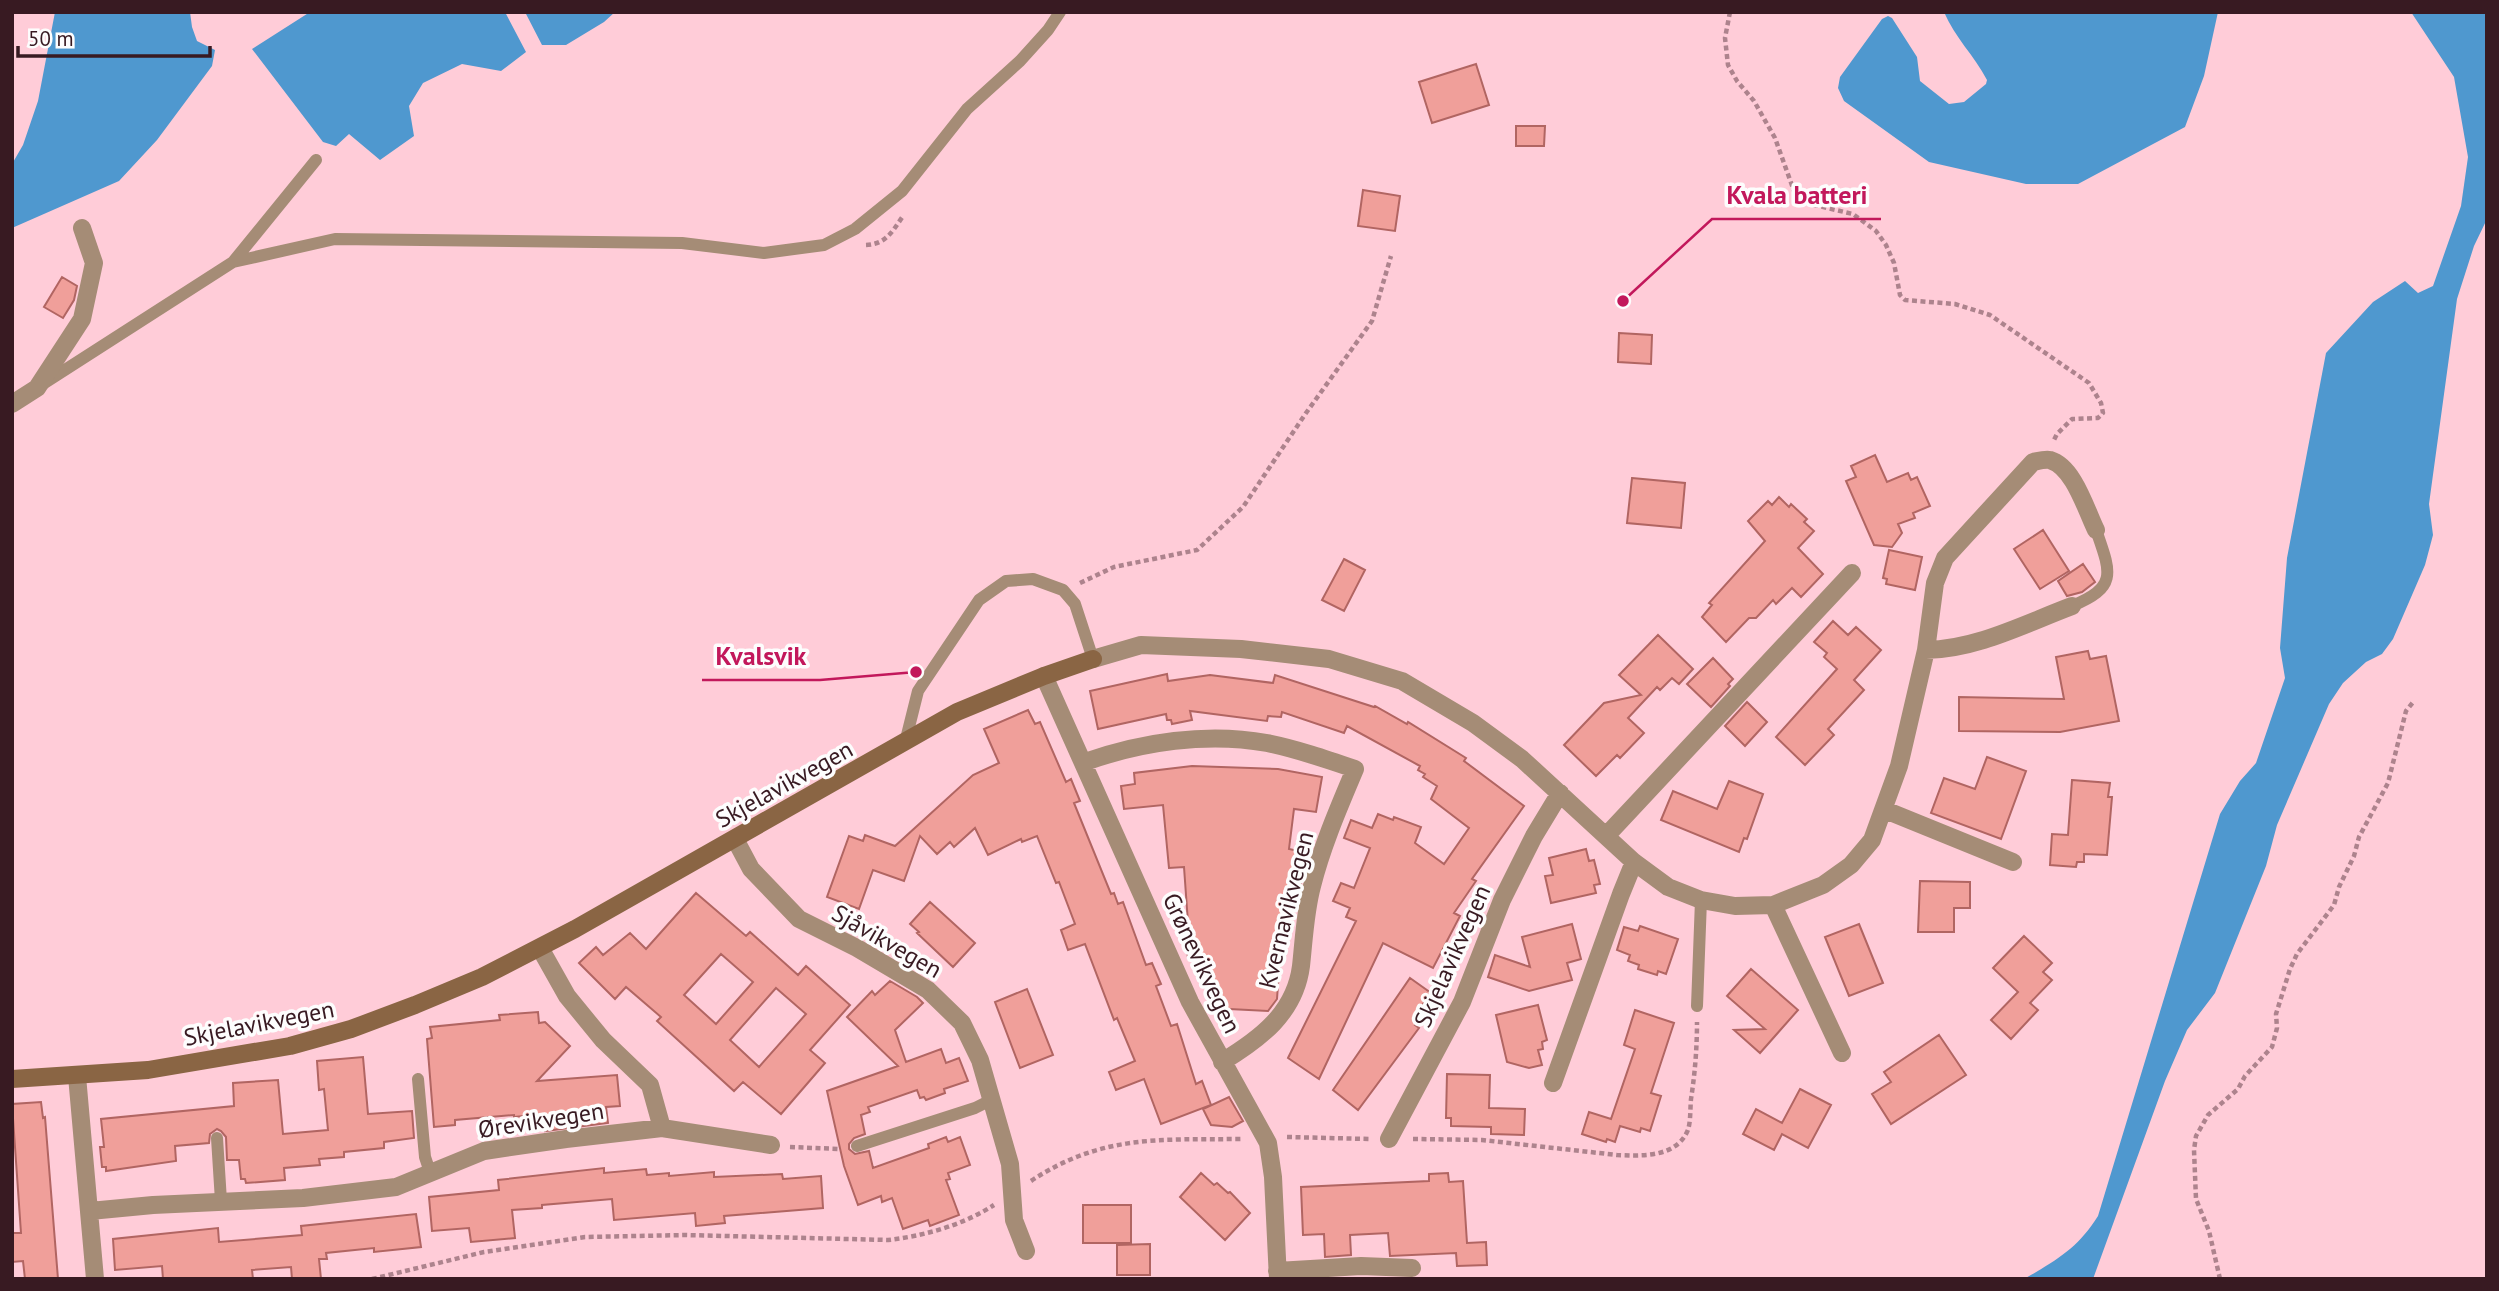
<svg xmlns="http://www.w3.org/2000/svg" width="2499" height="1291" font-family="'PT Sans',sans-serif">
<rect width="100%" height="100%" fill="#ffccd8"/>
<path fill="#4f98cf" d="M55,12H190L192,27L197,41L215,50L212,66L157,140L119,181L12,228V164L23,145L38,101Z
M310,12H505L526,52L501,71L462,64L423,83L409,106L414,136L380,160L349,134L336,146L323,142L252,49Z
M525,12H615L604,22L566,45H542Z
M1944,12H2218L2204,76L2185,127L2078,184H2026L1929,162L1844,101L1838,88L1840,77L1882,19L1888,16L1892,18L1917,57L1920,81L1949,104L1964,102L1986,84L1987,80C1974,55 1955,38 1944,12Z
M2411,12H2487V219L2474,246L2457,299L2429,504L2433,535L2425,565L2393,639L2382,654L2366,662L2343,683L2329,704L2277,825L2266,866L2215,993L2187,1030L2165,1081L2093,1279H2024C2057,1260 2078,1248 2098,1216L2220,814L2240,781L2256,763L2285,678L2280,648L2287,558L2326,353L2373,302L2405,281L2418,293L2433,286L2461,206L2468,157L2454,77Z"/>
<path fill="#f09f9a" stroke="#b16562" stroke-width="2" fill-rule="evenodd" d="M1476,64L1489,105L1432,123L1419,82Z
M1516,126H1545L1544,146H1516Z
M1363,190L1400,196L1395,231L1358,226Z
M62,277L77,286L74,300L63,318L44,307Z
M1619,333L1652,335L1651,364L1618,362Z
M1875,455L1887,482L1908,473L1911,480L1917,477L1930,506L1913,513L1915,518L1898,524L1902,533L1892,547L1874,545L1846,481L1856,477L1851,466Z
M1632,478L1685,483L1681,528L1627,523Z
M1779,497L1789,507L1791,504L1807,519L1804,522L1814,531L1798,548L1823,574L1801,597L1792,588L1776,604L1773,600L1756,618H1749L1726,642L1702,617L1712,605L1709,603L1765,541L1748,521L1768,501L1772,505Z
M2043,530L2069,571L2040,589L2014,549Z
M1889,550L1922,557L1915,590L1886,584L1887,579L1883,578Z
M1344,559L1365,570L1344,611L1322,600Z
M2083,564L2095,582L2082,592L2067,596L2058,581Z
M1833,621L1848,635L1856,627L1881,650L1854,680L1864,690L1828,729L1834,735L1805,765L1776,737L1837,669L1824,657L1827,653L1814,642Z
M1658,635L1693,669L1679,684L1672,678L1660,690L1657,687L1628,718L1644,733L1620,758L1617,755L1596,776L1564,745L1604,703L1641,695L1619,675Z
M2088,651L2090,659L2106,656L2119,721L2060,732L1959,731V697L2064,699L2056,657Z
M1713,658L1733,679L1728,684L1730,686L1711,707L1687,684Z
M1167,674L1168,681L1210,675L1273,683L1275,675L1374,707L1375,706L1407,724L1408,722L1466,758L1464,761L1524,806L1472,879L1476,881L1454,913L1460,916L1433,968L1383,943L1319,1079L1288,1058L1356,921L1346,917L1350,908L1333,901L1341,883L1354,888L1370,848L1344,838L1351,820L1372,828L1378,814L1393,820L1394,817L1421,827L1415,843L1444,864L1469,828L1431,799L1437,786L1423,777L1425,774L1418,770L1420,766L1347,726L1344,733L1282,712L1281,717L1268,716L1267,721L1190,711L1192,720L1172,724L1171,720H1167L1166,714L1098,729L1090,691Z
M1747,702L1767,722L1745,746L1725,726Z
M1028,710L1035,724L1040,722L1066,782L1071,779L1080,801L1074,803L1111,894L1114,893L1118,904L1123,902L1146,965L1152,963L1161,984L1156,986L1171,1026L1177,1024L1196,1084L1202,1081L1211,1105L1161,1124L1144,1079L1116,1090L1109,1072L1135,1061L1117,1018L1114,1020L1085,944L1068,950L1061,930L1075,924L1059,882L1056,883L1037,836L1022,842L1021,839L988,855L975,828L954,847L950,842L937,854L920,836L904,881L873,870L859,909L827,897L849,836L863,841L865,835L895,846L973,775L999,763L984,729Z
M1987,757L2026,771L2001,839L1931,813L1944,778L1975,789Z
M1192,766L1278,769L1322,777L1316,812L1294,809L1289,849L1308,853L1301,883L1289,880L1286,929H1282L1277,999L1268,1011L1210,1008L1211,960L1188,959L1185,923H1188L1184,867L1169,868L1163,805L1124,809L1121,786L1135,784L1134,773Z
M2072,780L2110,783L2108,797H2112L2107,855L2084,854V862H2077L2076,867L2050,865L2052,834L2068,835Z
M1729,781L1763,794L1747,839L1744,838L1739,852L1661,820L1673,791L1717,809Z
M1586,849L1589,861L1594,860L1600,884L1594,885L1596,893L1551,903L1545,876L1553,875L1549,858Z
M1920,881L1970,882V908H1954V932H1918Z
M696,893L746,936L750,932L798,975L806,966L850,1005L810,1050L825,1063L781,1114L743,1082L734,1091L657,1021L661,1017L626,987L615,999L579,963L596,947L603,955L630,933L646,949ZM721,954L753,982L716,1024L684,995ZM776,988L806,1014L759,1067L730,1040Z
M930,902L975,943L953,967L917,933L919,932L910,924Z
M1572,924L1581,959L1567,963L1572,980L1529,991L1488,977L1495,955L1530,967L1522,937Z
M1859,924L1883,983L1849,996L1825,937Z
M1640,926L1678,939L1666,974L1658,971L1657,975L1638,969L1639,965L1628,961L1630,955L1617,950L1624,927L1638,931Z
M2024,936L2052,963L2043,972L2052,980L2030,1003L2038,1010L2011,1039L1991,1020L2018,992L1993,968Z
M1751,969L1798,1010L1760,1053L1734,1030L1765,1029L1727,996Z
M1410,978L1431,993L1423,1004L1427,1007L1415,1025L1419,1028L1358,1110L1333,1090Z
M890,981L917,997L923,1003L895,1030L906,1062L941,1049L946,1063L959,1058L968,1081L944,1089L945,1093L926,1100L924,1097L920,1098L917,1090L868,1107L870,1112L861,1115L865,1134L854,1138L849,1144V1149L855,1154L869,1151L873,1168L929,1148L928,1144L946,1137L948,1142L960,1137L970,1165L948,1173L950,1179L946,1180L959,1215L930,1226L928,1220L903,1229L892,1198L882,1202L881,1196L858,1205L844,1166L827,1091L898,1066L847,1017L872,991L875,995Z
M1027,989L1053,1055L1020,1068L995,1002Z
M1538,1005L1547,1040L1542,1042L1543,1049L1538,1050L1542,1065L1529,1068L1507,1062L1496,1015Z
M1635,1010L1674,1023L1651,1093L1661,1096L1650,1131L1641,1128L1640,1132L1620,1126L1615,1142L1607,1139L1606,1142L1582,1134L1589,1112L1611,1119L1635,1049L1624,1045Z
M538,1012L539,1023L545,1022L570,1046L537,1081L617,1075L620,1106L606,1107L608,1123L545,1131L544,1114L514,1117V1115L455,1120V1125L434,1127L427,1039L432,1038L430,1027L500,1020L499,1015Z
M1939,1035L1966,1075L1891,1124L1872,1094L1891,1082L1884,1072Z
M363,1057L368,1114L412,1111L414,1138L384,1142V1148L344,1152V1157L319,1159L320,1165L284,1168L285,1180L246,1183L245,1179H241L239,1160H227L226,1137L221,1131L217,1129L210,1134L209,1143L175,1146L176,1161L106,1171V1167H102L100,1147H104L101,1119L234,1106L233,1083L278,1080L283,1134L328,1130L324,1089L319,1090L317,1061Z
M1447,1074L1490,1075L1489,1108L1525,1109L1524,1135L1491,1134V1127L1451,1126V1118H1446Z
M1800,1089L1831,1105L1808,1148L1782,1134L1774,1150L1743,1134L1756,1109L1782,1123Z
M1229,1097L1243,1121L1232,1127L1211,1125L1203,1109Z
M41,1102L43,1118L45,1117L58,1279H25L23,1261L12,1262V1233H21L12,1104Z
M604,1168V1173L646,1169L647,1175L669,1173V1176L714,1172V1177L782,1174L783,1179L821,1176L823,1208L724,1216L725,1223L696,1226L695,1213L614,1220L612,1199L542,1205V1208L512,1210L515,1238L471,1242L469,1228L432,1231L429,1197L499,1190L498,1180Z
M1201,1173L1214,1185L1217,1183L1228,1193L1230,1192L1250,1213L1225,1240L1180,1197Z
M1448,1173L1449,1182L1463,1181L1467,1243L1486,1242L1487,1265L1457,1266L1456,1253L1390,1256L1388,1233L1350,1235L1351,1255L1325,1257L1324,1234L1303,1235L1301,1187L1429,1181V1174Z
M1083,1205H1131V1243H1083Z
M416,1214L421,1247L374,1252V1248L326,1253L327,1259H319L321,1279H292L291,1267L252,1270L253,1279H163L162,1266L115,1270L113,1239L218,1228L219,1242L302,1235L301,1226Z
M1150,1244V1275H1117V1245Z"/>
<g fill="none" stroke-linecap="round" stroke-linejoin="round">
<path stroke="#ad838d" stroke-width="4.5" stroke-dasharray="5 3.5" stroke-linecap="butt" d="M1730,12L1725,38L1728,65L1737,81L1754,101L1775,138L1794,191L1810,204L1853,214L1876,231L1886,245L1894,263L1900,295L1905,300L1955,304L1990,315L2089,383L2101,403L2103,413L2098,418L2072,419L2057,434L2054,440
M866,245C886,244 892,232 903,216
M1080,583L1114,567L1197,550L1243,507L1306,413L1372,321L1391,256
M1287,1137L1369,1139
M1413,1139L1482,1140L1617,1155C1640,1156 1675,1158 1687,1132C1691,1124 1690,1109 1691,1099C1695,1073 1697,1048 1697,1022
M790,1147L840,1149
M1031,1181C1102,1134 1160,1140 1241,1139
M372,1279L484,1252L585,1237L685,1235L888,1240C924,1236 963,1225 994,1205
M2220,1279L2209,1231L2196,1199L2194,1150L2196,1136L2208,1115L2238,1089L2245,1076L2272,1047L2277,1028L2276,1014L2290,969L2297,954L2334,905L2339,887L2354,856L2359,837L2388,783L2406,711L2414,701"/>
<path stroke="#a58c76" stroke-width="12" d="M233,262L335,239L682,243L764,253L824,245L855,229L902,191L967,109L1020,61L1048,30L1060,12
M43,384L233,262L316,160
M2072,606C2118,587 2111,573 2096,530
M905,743L918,691L979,600L1006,581L1033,579L1063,590L1075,604L1093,659
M1697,1006L1701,900
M418,1079L425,1157L430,1172
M217,1138L221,1201
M857,1146L975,1108L991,1100"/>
<path stroke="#a58c76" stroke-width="18" d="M12,404L37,388L82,319L94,263L82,228
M2072,606C2024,624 1977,649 1926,650L1935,583L1945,558L2033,462C2038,461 2045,459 2050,460C2074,467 2086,510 2096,530
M1093,659L1141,645L1241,649L1329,659L1402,681L1473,723L1522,759L1634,862L1668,887L1701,900L1735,906L1773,905L1823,885L1851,865L1872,840L1899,766L1926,650
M1044,676L1190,1002L1268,1143L1273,1177L1278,1279
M1085,762C1141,742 1207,732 1267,743C1297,749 1326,759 1355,769C1339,807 1322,846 1312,886C1305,912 1304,939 1301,966C1295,1013 1260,1039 1222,1062
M1885,810L2013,862
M1606,836L1852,573
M735,839L751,869L799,919L857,948L928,990L962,1023L980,1060L1010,1164L1014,1220L1026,1251
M1773,905L1842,1053
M540,948L567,996L603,1040L650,1085L662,1128
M77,1076L95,1279
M1553,1083L1621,894L1634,862
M1389,1139L1462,1002L1502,900L1534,836L1560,793
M90,1211L153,1205L303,1198L396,1187L484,1151L566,1139L662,1128L771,1145
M1277,1271L1361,1266L1412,1268"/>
<path stroke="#8a6544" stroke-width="18" d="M12,1079L148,1070L290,1046L351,1029L415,1005L482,977L575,929L957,712L1044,676L1093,659"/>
</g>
<g text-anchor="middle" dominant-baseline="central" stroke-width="7" stroke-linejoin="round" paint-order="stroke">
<g font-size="24" fill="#381a22" stroke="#fdfdfd">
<text transform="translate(784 784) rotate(-29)">Skjelavikvegen</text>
<text transform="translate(1286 910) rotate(-76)">Kvernavikvegen</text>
<text transform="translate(887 941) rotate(30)">Sjåvikvegen</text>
<text transform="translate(1452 956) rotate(-66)">Skjelavikvegen</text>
<text transform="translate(1202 963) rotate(65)">Grønevikvegen</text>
<text transform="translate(259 1023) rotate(-11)">Skjelavikvegen</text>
<text transform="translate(541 1120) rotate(-9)">Ørevikvegen</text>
</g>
</g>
<path fill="none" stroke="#c2185b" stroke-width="2.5" d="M1623 301L1712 219H1881M916 672L820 680H702"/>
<g fill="#c2185b" stroke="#fdfdfd" stroke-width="2.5">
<circle cx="1623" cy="301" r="7"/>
<circle cx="916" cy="672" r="7"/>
</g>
<g font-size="26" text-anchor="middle" font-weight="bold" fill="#c2185b" stroke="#fdfdfd" stroke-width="7" stroke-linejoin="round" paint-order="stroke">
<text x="1797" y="204">Kvala batteri</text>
<text x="761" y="665">Kvalsvik</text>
</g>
<rect width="2499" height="1291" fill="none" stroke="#381a22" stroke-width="28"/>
<path d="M18 46v10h192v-10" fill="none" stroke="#381a22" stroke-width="3.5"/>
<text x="28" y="46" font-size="21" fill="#381a22" stroke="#fdfdfd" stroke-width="5" paint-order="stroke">50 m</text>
</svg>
